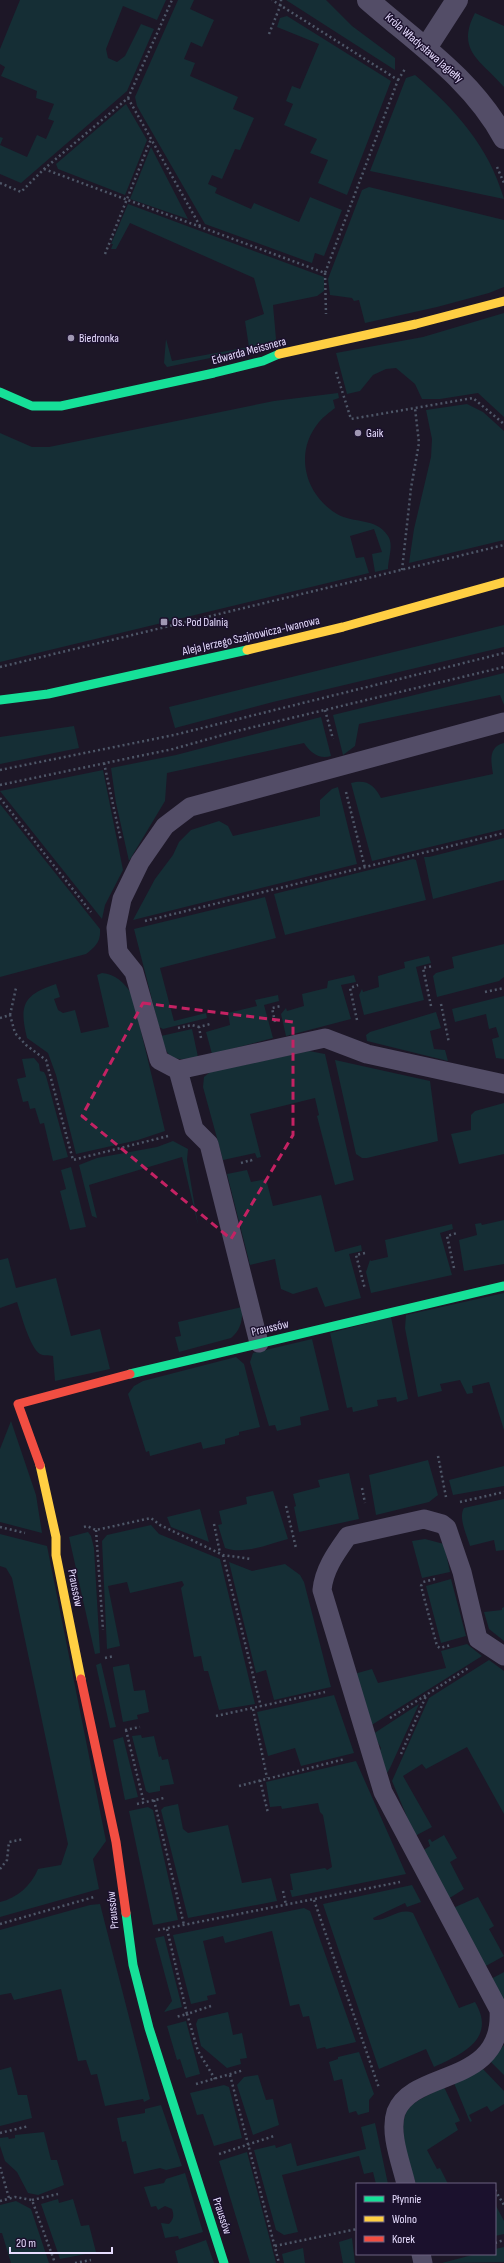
<svg xmlns="http://www.w3.org/2000/svg" width="504" height="2263" font-family="'Sofia Sans Condensed',sans-serif">
<rect width="100%" height="100%" fill="#1d1727"/>
<path fill="#152e35" d="M20,0H166L157,20L123,6L106,49L108,58L117,62L125,56L141,24L154,29L127,91L21,183L0,174V137L3,138L0,145L27,157L37,135L46,139L54,121L48,119L54,104L36,98L37,91L1,76L5,67L0,64V49Z
M178,0H194L190,9L214,20L202,47L191,42L184,59L195,63L190,76L238,97L233,109L254,118L240,150L235,149L222,179L212,175L208,184L217,188L215,193L251,209L254,203L299,222L310,197L342,210L324,256L315,253L312,263L205,224L137,106L135,97Z
M286,0H326L352,26L395,58V70Z
M475,13L504,26V87C482,61 455,51 475,13Z
M287,16L391,81L347,195L318,183L328,160L310,153L317,139L284,125L293,104L286,101L292,86L300,89L319,44L277,27L280,18Z
M415,75C456,110 489,147 504,199L370,171L406,78Z
M126,104L147,140L125,195L58,169L56,164Z
M151,147L188,219L130,199Z
M369,187L504,220V287L489,293L437,307L365,323L359,300L354,301L352,298L330,295L328,279L362,190Z
M128,204L324,277V291L317,296L273,305L276,339L273,345L167,367L164,363L166,339L172,361L249,347L245,321L264,314L254,278L130,223L116,249H111L113,244H111Z
M504,313V417L478,393L440,399H422L415,384L396,368L386,369L373,375L360,391L347,394L336,353L423,337Z
M338,393L339,398L333,400L335,408C330,412 323,417 319,422C294,452 304,494 337,514C354,524 376,517 388,536C394,545 388,559 388,569L375,572L372,554L382,552L374,529L350,536L356,558L364,557L369,573L0,662V433L32,447H49L274,401Z
M467,404L483,412L504,431V540L409,563L414,529L431,457L432,439L426,410Z
M504,625V647L273,702L175,728L169,707Z
M504,673V705L500,695L359,724L355,746L343,755L333,715Z
M321,717L331,756C319,760 310,752 304,743L167,773L165,801L129,861L116,803L111,768L176,755Z
M74,726L79,748L0,764V737Z
M504,743V829L372,861L351,783C367,779 374,785 381,798L493,774C491,761 488,747 504,743Z
M103,770L123,870L105,905L102,919L0,791Z
M338,787L357,864L133,920L155,879L173,855L179,842L191,830L219,821L228,826L233,836L320,816V800L332,789Z
M0,804L100,929C101,942 95,947 86,954L0,977Z
M504,838V880L433,899L424,857H429Z
M413,859L416,860L426,900L285,935L274,894Z
M265,897L276,938L160,968L174,1021L206,1013L207,1018L163,1029L159,1027L134,929Z
M504,944V977L499,981L437,997L433,976L436,973L454,968L452,957Z
M429,956L431,963L416,967L424,1000L364,1015L359,995L362,989L363,992L379,987L378,976L405,968L404,962Z
M102,973C116,974 124,983 132,994L165,1131L138,1140L76,1154L56,1075L48,1053L27,1038C19,1005 23,995 56,984L60,997L54,999L58,1010L63,1013L75,1010L81,1033L109,1027L97,975Z
M354,975L356,982L341,985L351,1019L286,1036L281,1014L286,1008L287,1011L304,1006L302,994L327,988L328,981Z
M278,995L279,1001L264,1005L273,1038L212,1054L206,1032L230,1025L228,1013L257,1006L255,1000Z
M504,996V1059L496,1058L492,1039L499,1037L496,1027L489,1029L486,1014L455,1022L452,1009Z
M436,1012L441,1028L430,1031L434,1049L445,1050L448,1061L367,1041L366,1035L370,1032Z
M192,1029L198,1057C175,1061 167,1061 161,1036Z
M309,1051L325,1054L354,1180L335,1185L317,1116L319,1115L315,1098L250,1114L261,1157L257,1158L255,1153L223,1160L203,1087L204,1077L210,1072Z
M34,1058L39,1064L40,1071L44,1072L46,1076L68,1157L53,1161L44,1123L40,1124L35,1108L30,1109L28,1101L23,1102L17,1079L26,1077L22,1059Z
M335,1060L430,1081L438,1141L367,1158H362L356,1154Z
M504,1103V1154L459,1164L451,1134L471,1130V1115L475,1111Z
M173,1141L188,1149L187,1160L198,1225L182,1157L89,1185L97,1218L92,1216L79,1165L97,1158L157,1147Z
M71,1167L86,1227L70,1230L60,1191L66,1189L61,1170Z
M247,1170L251,1182L266,1179L273,1206L321,1195L335,1252L361,1245L362,1251L349,1254L361,1298L325,1307L317,1287L293,1294L281,1289L275,1259L250,1265L227,1174Z
M504,1220V1264L464,1271L459,1240L477,1235L475,1224L481,1223L482,1225Z
M452,1224L453,1229L440,1233L452,1275L371,1293L366,1272L370,1260L371,1261L388,1257L385,1240Z
M8,1258L16,1288L56,1278L71,1336L100,1329L110,1369L55,1381L53,1356C49,1355 43,1356 40,1354C30,1348 21,1314 17,1302L0,1308V1260Z
M504,1293V1430L489,1382L472,1386L473,1393L467,1394L460,1380L440,1384L442,1391L418,1397L405,1328L406,1315Z
M242,1307C243,1319 241,1330 231,1338L179,1352L175,1337L181,1336L178,1322Z
M391,1317L408,1399L397,1402L396,1397L377,1400L378,1406L353,1412L352,1407L347,1408L330,1333Z
M312,1339L329,1410L300,1417L301,1425L277,1431L275,1425L269,1426L250,1362L253,1353Z
M236,1357L244,1364L260,1427L239,1432V1435L225,1439V1444L203,1449L201,1442L150,1456L149,1451L146,1452L128,1394L134,1386L143,1381Z
M11,1421L36,1495L42,1533L0,1522V1449Z
M428,1460L438,1495L429,1502L376,1515L369,1475Z
M504,1466V1486L453,1495L449,1480Z
M349,1473L359,1519L299,1532L294,1507L296,1506L293,1494L320,1487L318,1480Z
M273,1491L288,1539C269,1544 244,1555 225,1548L218,1525L222,1524L219,1511L247,1504L246,1497Z
M504,1499V1550L496,1551L494,1540L470,1546C467,1536 458,1517 464,1508Z
M200,1509L209,1542L171,1527L167,1517Z
M151,1525L159,1534L220,1559L255,1704L219,1710L208,1671H204L201,1656L194,1657L181,1588L184,1585L182,1581L130,1593L127,1582L108,1586L120,1646L107,1649L102,1541L107,1535Z
M88,1532L91,1536L94,1548L100,1653L95,1654L69,1537Z
M0,1534L47,1546L106,1841L93,1859L99,1889L0,1917V1902C17,1898 31,1886 38,1869L61,1865L68,1844L12,1578L6,1568L0,1566Z
M425,1539L444,1544L450,1572L422,1578L412,1541Z
M229,1562L252,1571L285,1564L300,1575L304,1582L331,1687L274,1700L266,1670L256,1673Z
M451,1579L466,1636L441,1643L426,1586Z
M504,1607V1641L489,1629L484,1612L502,1610V1608Z
M467,1644L482,1656L370,1726L354,1674L372,1669L378,1683L446,1668L441,1651Z
M489,1660L504,1671V1814L467,1747L426,1769L422,1764L403,1776L432,1827L415,1836L392,1781L429,1698Z
M101,1663L116,1727L110,1728L96,1665Z
M129,1664L134,1691L145,1690L149,1712L137,1715L138,1719L123,1722L113,1669V1667Z
M334,1695L354,1753L301,1766L295,1748L268,1756L257,1712Z
M419,1704L390,1768L386,1775L379,1752L381,1748L373,1734Z
M141,1735L142,1738L154,1736L159,1757L161,1756L162,1760L168,1759L174,1784L160,1786V1791L149,1793L146,1791L132,1736Z
M123,1737L138,1797L125,1800L113,1740Z
M356,1761L406,1874L292,1897L290,1890H293L290,1874L325,1868L327,1870L332,1867L323,1815L320,1812L318,1803L282,1809L281,1806L270,1807L266,1782Z
M178,1804L183,1829L188,1833L228,1825L242,1883L271,1878L277,1901L188,1918L161,1810L164,1807Z
M148,1807L153,1810L178,1920L153,1925L129,1811Z
M444,1835L457,1858L450,1862L464,1889L448,1899L422,1851L430,1846L428,1840L430,1839L432,1842Z
M412,1885L421,1902L407,1907L405,1903L373,1918L374,1920C388,1921 399,1907 413,1913L459,2008L475,2002C497,2039 462,2054 434,2067L426,2049L379,2069L323,1904Z
M478,1897L494,1926L489,1929L504,1956L484,1967L453,1908Z
M100,1904L150,2099L144,2102L143,2099L105,2106L97,2074L91,2075L86,2060L78,2061L61,1989L14,2000L11,1993L0,1995V1930L90,1905Z
M304,1908L310,1911L356,2042L326,2049L325,2047L317,2049L309,2016L303,2017L299,2004L290,2006L272,1931L225,1943L223,1936L203,1941L216,1994L207,1996L208,2000L191,2004L173,1935Z
M164,1936L182,2007L164,2012L172,2001L155,1938Z
M504,1972V2002L491,1979Z
M228,2012L233,2035L242,2033L247,2058L240,2059L241,2064L227,2068L201,2046L196,2024L198,2019Z
M186,2021L200,2074L186,2078L180,2059L177,2060L167,2026Z
M504,2045V2075L490,2061Z
M359,2052L374,2094L369,2100V2112L358,2115L356,2111L349,2113L342,2079L334,2081L329,2062L338,2059V2057Z
M11,2067L18,2095H27L32,2118L0,2126V2070Z
M482,2068L504,2091V2104L491,2112L487,2106L469,2115L472,2121L470,2122L454,2083Z
M258,2075L266,2100L273,2099L279,2125L253,2135L237,2085L244,2077Z
M224,2085L229,2087L242,2138L214,2146L203,2114L197,2115L190,2093Z
M444,2087L460,2121L455,2123L458,2130L427,2150L437,2169L440,2168L448,2184H416C410,2165 395,2126 409,2108C417,2099 433,2093 444,2087Z
M161,2105L182,2166L166,2170L160,2168L134,2174L126,2141L122,2142L117,2118L145,2113V2109Z
M375,2123L388,2184H376L373,2172L364,2174L359,2156L282,2175L298,2232L284,2235L276,2230L254,2150L275,2145L276,2148L291,2143L297,2166L366,2149L361,2127Z
M44,2132L51,2160H57L64,2185L38,2195L28,2193L17,2172L5,2161L0,2146V2138L8,2137L9,2139L15,2138V2135Z
M247,2152L276,2263H250L219,2161Z
M185,2173L203,2232L179,2239L178,2236L165,2238L161,2223L169,2224C174,2219 174,2215 172,2209L165,2206L158,2210L156,2206L151,2207L144,2187L164,2183L166,2179Z
M58,2199L59,2203L73,2199L81,2226L89,2225L96,2252L60,2259L41,2204Z
M16,2201L31,2209L49,2263H11L2,2233H0V2205Z
M495,2204L504,2221V2234L495,2236Z
M352,2238L355,2263H343L339,2242Z
M206,2240L214,2263H178L175,2251Z
M504,2247V2262L442,2263L476,2254H495V2249Z
M303,2248L305,2263H284L282,2254Z"/>
<g fill="none" stroke-linecap="round" stroke-linejoin="round">
<path stroke="#4e5768" stroke-width="2.5" stroke-dasharray="2 3" stroke-linecap="butt" d="M269,34L281,4V0
M398,80L405,69
M128,98L200,226
M497,167L504,183
M44,169L325,273L398,80L272,0
M0,183L21,192L44,169L128,98L172,0
M105,254L151,139
M325,273L326,314
M336,372L351,419L473,398L504,424
M402,570L411,488L419,443L415,408
M0,667L504,545
M325,710L333,739
M104,763L121,841
M0,770L174,735L504,653
M0,785L173,749L237,731L504,667
M346,792L365,868
M0,798L91,912
M145,921L504,833
M485,992L504,988
M441,1004L449,1043
M431,1006L423,968L433,966
M10,1015L16,988
M0,1018L10,1015L15,1033L26,1045L46,1060L73,1160L168,1136
M357,1020L350,988L358,985
M275,1022L272,1008L281,1006
M178,1028L192,1025L199,1027
M201,1038L199,1027L210,1024
M241,1163L251,1160L252,1164
M365,1253L356,1255L365,1289
M454,1268L447,1236L457,1233
M438,1456L446,1497
M362,1488L365,1503
M460,1502L504,1492
M286,1506L296,1548
M214,1524L220,1553
M0,1527L25,1533
M84,1527L87,1526L96,1530L151,1518L160,1525L223,1555L251,1559
M96,1530L103,1630
M223,1555L261,1707
M435,1579L423,1582L421,1586L437,1646L440,1648L451,1645
M105,1658L114,1656
M253,1709L267,1778
M216,1716L325,1692
M390,1718L470,1667
M125,1730L140,1727
M126,1730L144,1803
M401,1754L426,1696
M260,1780L268,1813
M239,1786L345,1759
M154,1800L184,1925
M137,1804L164,1798
M0,1869L7,1860L9,1842L24,1839
M283,1891L286,1905
M314,1900L379,2088
M0,1924L94,1897
M167,1929L187,2014L176,2017
M158,1930L400,1882
M211,2006L187,2014L198,2051L215,2079
M230,2075L279,2263
M196,2084L244,2070
M0,2133L29,2126
M219,2154L274,2136
M0,2167L9,2198
M495,2190L504,2205
M32,2200L58,2194
M0,2201L15,2197L32,2200L55,2263
M495,2243L504,2240
M275,2246L357,2229
M75,2263L91,2260"/>
<path stroke="#534d67" stroke-width="19" d="M178,1070L325,1038L367,1054L504,1084
M259,1343L209,1144L194,1129L178,1070L159,1060L134,972L118,952L116,928L122,899L140,862L165,826L190,807L504,722
M406,2184C401,2163 389,2133 396,2112C413,2068 504,2087 499,2010L383,1792L322,1590C324,1569 336,1553 348,1536L424,1519L442,1524L447,1528L462,1572L478,1639L504,1656
M421,2254L423,2263"/>
<path stroke="#534d67" stroke-width="22" d="M368,0C417,43 472,79 504,138
M426,48L457,0"/>
<path stroke="#16e098" stroke-width="9" d="M0,392L32,406H61L214,373L263,361L279,354
M0,700L48,694L247,650
M130,1374L504,1286
M126,1913L133,1965L149,2028L224,2263"/>
<path stroke="#ffcf43" stroke-width="9" d="M279,354L416,324L504,301
M247,650L343,627L504,582
M40,1465L56,1537V1555L81,1679"/>
<path stroke="#f24e42" stroke-width="9" d="M40,1465L18,1404L130,1374
M81,1679L116,1842L126,1913"/>
</g>
<path fill="none" stroke="#c42263" stroke-width="3" stroke-dasharray="8 5" stroke-linejoin="round" d="M143,1003L293,1022V1135L231,1239L82,1116Z"/>
<g fill="#a098b3" stroke="#1b112d" stroke-width="1.5">
<circle cx="71" cy="338" r="4"/>
<circle cx="358" cy="433" r="4"/>
<rect x="160" y="618" width="8" height="8" rx="2"/>
</g>
<g text-anchor="middle" dominant-baseline="central" stroke-width="3" stroke-linejoin="round" paint-order="stroke">
<g font-size="12" fill="#e7ddff" stroke="#1b112d">
<text transform="translate(424 48) rotate(41)">Króla Władysława Jagiełły</text>
<text transform="translate(249 351) rotate(-15)">Edwarda Meissnera</text>
<text transform="translate(251 636) rotate(-13)">Aleja Jerzego Szajnowicza-Iwanowa</text>
<text transform="translate(270 1328) rotate(-13)">Praussów</text>
<text transform="translate(75 1588) rotate(79)">Praussów</text>
<text transform="translate(113 1910) rotate(-96)">Praussów</text>
<text transform="translate(222 2216) rotate(72)">Praussów</text>
</g>
<g font-size="12" fill="#e7ddff" stroke="#1b112d" text-anchor="start">
<text x="79" y="338">Biedronka</text>
<text x="366" y="433">Gaik</text>
<text x="172" y="622">Os. Pod Dalnią</text>
</g>
</g>
<rect x="356" y="2183" width="140" height="72" fill="#1b112d" stroke="#6d6381"/>
<rect x="364" y="2196" width="20" height="6" fill="#16e098" stroke="#6d6381"/>
<text x="392" y="2203" font-size="12" fill="#e7ddff">Płynnie</text>
<rect x="364" y="2216" width="20" height="6" fill="#ffcf43" stroke="#6d6381"/>
<text x="392" y="2223" font-size="12" fill="#e7ddff">Wolno</text>
<rect x="364" y="2236" width="20" height="6" fill="#f24e42" stroke="#6d6381"/>
<text x="392" y="2243" font-size="12" fill="#e7ddff">Korek</text>
<path d="M10 2247v6h102v-6" fill="none" stroke="#e7ddff" stroke-width="2"/>
<text x="16" y="2247" font-size="12" fill="#e7ddff" stroke="#1b112d" stroke-width="3" paint-order="stroke">20 m</text>
</svg>
